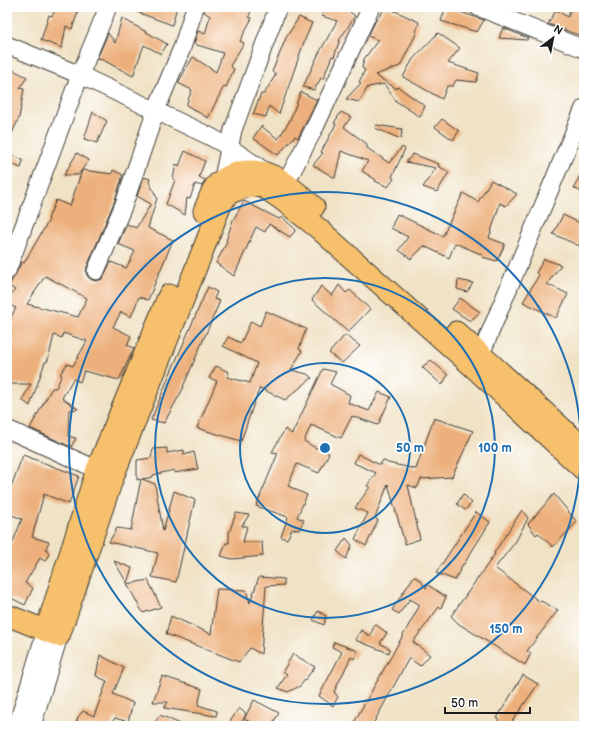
<svg xmlns="http://www.w3.org/2000/svg" width="591" height="733" font-family="'Balsamiq Sans',sans-serif">
<rect width="100%" height="100%" fill="#fff"/>
<filter id="ink" filterUnits="userSpaceOnUse"><feTurbulence type="fractalNoise" baseFrequency=".025" numOctaves="2"/><feDisplacementMap in="SourceGraphic" scale="8" xChannelSelector="R" yChannelSelector="G"/><feConvolveMatrix kernelMatrix="1 2 1 2 8 2 1 2 1" color-interpolation-filters="sRGB"/></filter>
<filter id="wash" filterUnits="userSpaceOnUse"><feTurbulence type="fractalNoise" baseFrequency=".012" numOctaves="4" result="noise"/><feDisplacementMap in="SourceGraphic" scale="16" xChannelSelector="R" yChannelSelector="G"/><feGaussianBlur stdDeviation="0.9" result="paint"/><feColorMatrix in="noise" values="0 0 0 0 0 0 0 0 0 0 0 0 0 0 0 0 0 1.4 0 .05"/><feComposite in="paint" operator="in"/></filter>
<g filter="url(#wash)">
<rect width="100%" height="100%" fill="#f0e2c5"/>
<g id="blocks">
<path fill="#edb07c" fill-rule="evenodd" d="M57,7H64L78,12L72,29L66,26L62,48L41,40L49,15L52,16Z
M126,7H177L172,25L126,8Z
M205,7H252L249,17L252,18L240,41L244,43L230,66L234,69L226,87L224,86L208,118L186,105L192,90L178,83L193,57L216,72L223,53L194,44L198,31L205,34L210,16L204,12Z
M326,7H334L342,11L344,7L355,16L340,39L334,57L332,56L323,79L321,78L314,90L303,87L318,55L337,21L322,16Z
M386,7L419,22L415,36L400,66L375,75L397,89L398,87L425,106L420,117L396,101L384,84L368,87L359,102L346,99L361,83L359,82L365,70L362,68L364,59L378,40L368,36L375,22Z
M446,7L475,17L484,20L477,32L441,21Z
M571,7H584V37L548,24L556,10L568,17Z
M299,17L312,23L304,42L279,114L269,106L266,117L253,114L261,94H264L276,74L272,72L286,38Z
M122,18L167,44L161,54L144,45L133,76L103,60L97,59L108,33L115,43Z
M503,28L528,38L527,40L499,38Z
M438,33L460,48L448,63L479,73L476,82L456,80L453,86H447L442,99L403,77L413,59Z
M7,67L27,77L20,88L24,89L19,118L7,144Z
M301,92L317,100L298,138L295,136L278,155L253,138L261,126L278,139L289,122Z
M93,112L107,121L97,143L84,139Z
M341,112L351,117L344,127L367,144V148L389,163L402,147L405,149L392,177L394,179L388,187L375,181L376,180L362,171L368,161L341,151L335,178L313,165L323,153L321,152L336,124L334,123Z
M442,119L459,131L453,140L435,127Z
M376,125L402,129L401,139L375,128Z
M185,151L205,161L199,177L205,180L202,186L195,184L190,199L187,198L185,215L166,204L175,180L173,179L176,164L179,166Z
M7,153L23,160L21,168L7,162Z
M77,153L89,160L78,175H64Z
M413,154L439,164L438,166L449,172L437,192L423,187L436,168L406,162Z
M584,167V193L574,188Z
M82,170L112,174L113,170L123,175L115,200L87,267L86,273L88,277L92,280L97,281L102,279L111,262L126,268L130,261L135,251L118,244L127,224L136,228L151,204L137,196L144,177L150,179L149,182L157,198L148,228L173,240L148,300L139,297L131,317L121,312L113,327L131,336L127,345L134,348L119,380L84,371L80,382L73,379L62,398L78,409L69,410L68,436L76,438L71,447L30,428L52,388H56L62,375L60,374L67,364L73,366L87,341L63,333L62,338L54,335L49,356L47,362H45L30,406L22,400L31,384H7V324L16,308L7,304V299L15,290L9,286L22,262L24,263L49,220L48,219L56,200L70,206ZM45,276L87,298L78,317L27,304Z
M491,180L517,194L506,206L500,203L489,238L505,244L497,261L482,257L483,255L455,243L449,258L424,246L411,259L399,250L408,237L391,228L397,214L443,236L463,193L478,202Z
M244,201L279,219L282,217L296,230L290,237L269,224L265,232L256,227L234,276L216,263L227,242L226,241L233,220Z
M563,215L584,225V248L553,234Z
M544,259L561,265L547,284L568,294L556,318L523,302L539,275L536,273Z
M458,280L473,283L467,292L457,289Z
M339,285L346,293L350,290L370,309L348,332L312,300L321,286L332,296Z
M208,287L217,292L214,299L220,301L183,387H184L164,423L151,420L170,374Z
M460,298L480,312L470,321L452,309Z
M266,311L306,329L299,349L302,351L291,370L307,374L312,378L285,400L260,388L256,397L241,441L197,428L217,381L209,378L216,366L229,372L227,377L250,383L257,363L223,346L228,337L241,343L251,321L260,326Z
M345,335L360,346L342,363L329,353Z
M431,360L448,375L442,385L422,367Z
M323,369L336,372L330,384L350,395L348,403L369,411L379,392L391,397L378,425L352,416L341,438L311,425L304,441L312,446L329,453L319,473L297,464L288,486L307,495L297,517L304,520L299,530L292,529L287,539L281,537L288,517L256,506L278,453L272,452L285,429L292,434Z
M434,418L473,431L452,477L421,479L417,488L408,485L420,539L405,544L388,484L375,518L378,520L366,546L355,539L368,513L355,508L370,487L367,486L376,473L354,463L358,454L380,465L383,460L388,463L416,469Z
M167,448V453L184,450V455L194,452L198,469L174,473V470L153,475V477L142,479L155,484L163,531L174,491L195,500L176,582L152,577L158,553L109,542L117,528L131,530L141,479L137,480V460L151,458L153,449Z
M23,455L79,476L69,504L44,494L32,537L49,542L46,548L49,554L45,561L40,558L25,583L33,588L25,605L7,596V557L22,519L7,513V493L12,484Z
M463,494L472,503L465,510L457,504Z
M554,494L577,522L553,547L538,533L536,535L528,524Z
M522,510L528,518L516,541L495,568L540,602L541,601L558,610L527,651L531,653L525,665L459,624L451,616L495,554L494,553Z
M476,512L490,522L464,564H463L455,580L436,573Z
M236,513L249,515L242,526H247L243,542H262L263,556L232,559L221,556L226,543H229V533Z
M346,538L352,545L346,559L337,551Z
M114,561L132,568L127,583Z
M414,576L420,580L426,588L428,585L446,597L441,608L439,607L413,642L430,655L420,666L409,658L372,726H352L420,605L410,599L399,614L392,610Z
M259,577L284,579V585L266,586L261,654L250,648L239,662L166,634L171,616L211,634L217,589L246,590L250,603Z
M148,580L161,607L143,613L127,584Z
M318,611L326,616L324,625L313,620Z
M375,624L387,633L380,643L390,649L389,653L355,640L361,630L370,636Z
M334,642L358,651L354,659L351,657L334,692L338,697L333,706L319,696L342,652L332,647Z
M293,654L315,667L300,686L288,692L278,688L287,674L283,671Z
M100,655L124,668L113,694L133,703L128,722L115,718L110,726H75L78,717L83,711L94,716L107,681L96,676Z
M523,675L538,684L509,726H494L499,719L497,718Z
M162,676L202,689L198,705L217,711L216,716L164,708L168,702H153Z
M254,700L279,713L271,726H258L244,719Z
M239,708L246,714L240,726H227Z
M160,715L185,726H163L155,722Z"/>
</g>
</g>
<g filter="url(#ink)">
<use href="#blocks" fill-opacity="0" stroke="#3c3a35" stroke-width="1"/>
<g fill="none" stroke-linecap="round" stroke-linejoin="round">
<g stroke="#3c3a35" stroke-width="19">
<path id="minor" d="M478,7L584,49
M7,45L80,75L209,136L229,147L266,172
M286,183L316,125L371,7
M224,188L223,178L233,130L278,7
M7,271L80,75L108,7
M96,271L124,204L156,110L182,48L195,7
M474,363L481,354L584,108
M7,429L107,474
M17,726L46,630
M32,726L59,636"/>
</g>
<g stroke="#3c3a35" stroke-width="23">
<path id="major" d="M204,211C207,204 210,195 214,188C220,179 229,175 239,172C274,166 290,187 314,207
M456,332L584,448
M7,615L59,636L113,477L220,207L225,198L230,193L245,187L255,186L263,187L281,199L319,229L472,366L584,470
M46,630L97,469L169,295"/>
</g>
<use href="#minor" stroke="#fff" stroke-width="17"/>
<use href="#major" stroke="#f7c06c" stroke-width="21"/>
</g>
</g>
<g fill="none" stroke="#1f6fb2" stroke-width="2">
<circle cx="325" cy="448" r="85"/>
<circle cx="325" cy="448" r="170"/>
<circle cx="325" cy="448" r="256"/>
</g>
<circle cx="325" cy="448" r="6" fill="#1f6fb2" stroke="#fff" stroke-width="2"/>
<g font-size="12" text-anchor="middle" font-weight="bold" fill="#1f6fb2" stroke="#fff" stroke-width="3.5" stroke-linejoin="round" paint-order="stroke">
<text x="410" y="452">50 m</text>
<text x="495" y="452">100 m</text>
<text x="506" y="633">150 m</text>
</g>
<rect width="591" height="733" fill="none" stroke="#fff" stroke-width="24"/>
<g transform="translate(553 38) rotate(32)" stroke="#ffffff" stroke-width="3" paint-order="stroke">
<path d="M0-3L7 15L0 10L-7 15Z" fill="#1c1c1c"/>
<text y="-6" font-size="11" font-weight="bold" text-anchor="middle" fill="#1c1c1c">N</text>
</g>
<path d="M445 707v6h85v-6" fill="none" stroke="#1c1c1c" stroke-width="2"/>
<text x="451" y="707" font-size="12" fill="#1c1c1c" stroke="#ffffff" stroke-width="3" paint-order="stroke">50 m</text>
</svg>
